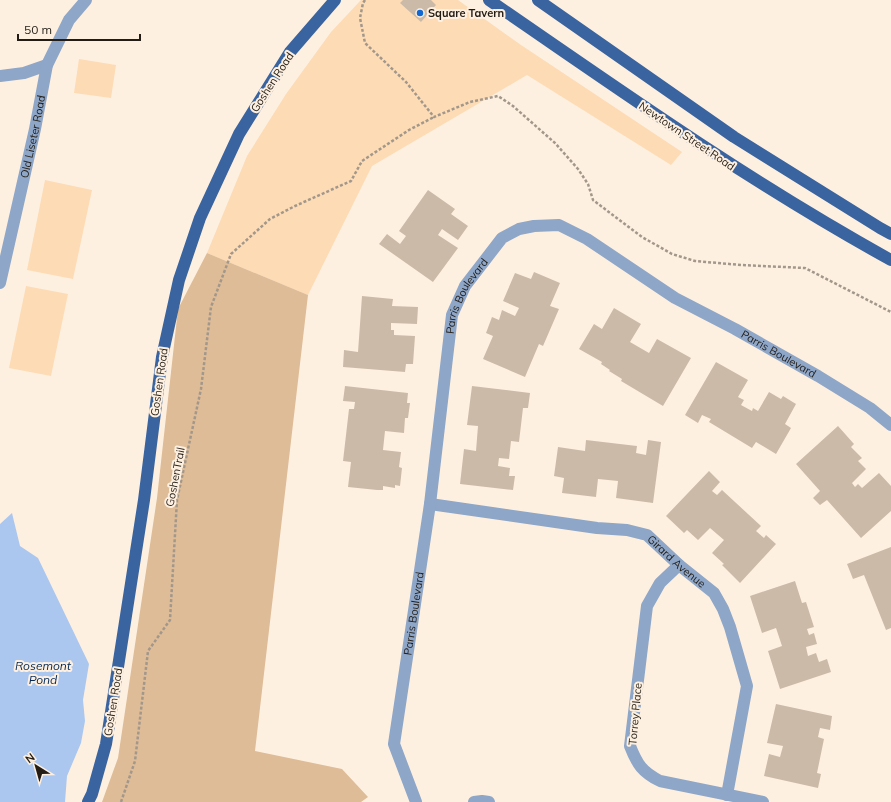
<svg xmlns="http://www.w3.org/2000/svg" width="891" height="802" font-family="Mulish,sans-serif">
<rect width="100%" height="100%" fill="#fef0e0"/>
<path fill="#fddbb5" d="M361,0H458L521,45L682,152L671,165L527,75L372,166L308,295L207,253L247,156L286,94L331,32Z
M79,59L116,65L111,98L74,93Z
M45,180L92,190L73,279L27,270Z
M26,286L68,294L51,376L9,368Z"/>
<path fill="#debc97" d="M207,253L308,295L255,751L342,769L368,797L361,802H102L118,758L157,498L178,309Z"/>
<path fill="#abc7ef" d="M12,513L20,546L38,558L89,664L83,700L85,721L81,743L67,776L65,802H0V524Z"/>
<path fill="#cbbaa7" d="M403,0H431L436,5L421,22L400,3Z
M428,190L455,209L451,214L468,226L458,240L442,229L438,235L458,248L433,282L379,244L387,234L400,244L406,236L399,231Z
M534,272L560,283L550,306L559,309L543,346L539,344L525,377L483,359L493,336L486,333L492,317L499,320L502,310L515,316L519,308L503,301L515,273L531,279Z
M362,296L393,299L392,306L418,307L417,324L391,323V330H394V335L415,336L413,364H406L405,372L343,367L344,350L358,352Z
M614,308L641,324L630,342L649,353L657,339L691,358L663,406L621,381L622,379L609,371L610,370L601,364L602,362L579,349L594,324L602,329Z
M716,362L748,380L738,397L744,400L741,405L752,411L753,408L758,411L769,392L781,399L783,396L796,404L785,424L791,428L776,454L756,442L752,448L709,422L711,419L702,415L698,423L685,415Z
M345,386L408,393L407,403H410L408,418H405L404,433L385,431L383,450L401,452L399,467L402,468L400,486L395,485V488L383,486V490H377L348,487L351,462L343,461L349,409H354L355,402L343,401Z
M472,386L530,393L528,408H523L519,442L511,441L509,459L499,458L498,466L510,468L509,476H515L513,490L460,484L464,449L476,451L478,426L467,425Z
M838,426L854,444L851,447L862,458L858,461L866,469L852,483L855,487L858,484L862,488L879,473L891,486V511L861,538L827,500L820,505L813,498L820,491L796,464Z
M586,440L637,446L636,453L646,455L648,440L661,442L653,503L616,498L618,481L598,479L596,497L562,493L564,478L554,476L558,447L585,451Z
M709,471L720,482L712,491L717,495L722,490L761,526L756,531L764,538L766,535L776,544L740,583L722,565L724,564L712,553L724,540L710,528L698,540L687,530L684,533L666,516Z
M891,547V628L886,630L864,575L853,579L847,564Z
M795,581L802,603L806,602L814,627L807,629L809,635L814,633L817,644L806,647L808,656L816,653L819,662L827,659L831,672L780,689L768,651L782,646L776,628L762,633L750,596Z
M776,704L832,716L830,730L820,728L818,737L824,739L817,773L821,774L818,788L764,776L769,754L780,757L783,746L767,743Z"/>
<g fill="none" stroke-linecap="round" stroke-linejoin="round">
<path stroke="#a2978b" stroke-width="2.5" stroke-dasharray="3 2" stroke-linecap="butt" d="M365,0L363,3L360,18L365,43L406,82L434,117L470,102L498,96L513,106L555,143L578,169L588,184L593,200L642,237L672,254L695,261L741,265L805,268L891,312
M121,802L135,761L148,651L170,620L177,500L201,389L211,307L231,254L270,219L295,206L351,181L362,161L409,130L434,117"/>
<g stroke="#8ea6c7" stroke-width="12">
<path d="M0,76L24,73L47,65"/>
<path id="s1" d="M0,283L35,129L47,65L69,20L86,0"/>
<path id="s2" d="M430,504L597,528L627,530L647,535L679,565L714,593L723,609L730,627L747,686L727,795"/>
<path d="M679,565L660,583L647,606L630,746C637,764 642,772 660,781L763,802"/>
<path id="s3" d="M416,802L394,744L430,504L452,315L465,286L502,238L519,229L534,226L559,225L587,239L675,298L735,329L818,376L870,408L891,425"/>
<path d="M474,802L482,801L489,802"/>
</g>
<path stroke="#3a649f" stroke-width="12" d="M489,0C621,91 751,183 891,260
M538,0L734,137L880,228L891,234
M88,802L92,794L106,744L144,500L162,357L179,280L200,218L239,134L290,52L335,0"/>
</g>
<circle fill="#1168d2" stroke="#fef0e0" stroke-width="1.5" cx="420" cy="13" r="4"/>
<g text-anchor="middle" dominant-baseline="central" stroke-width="4" stroke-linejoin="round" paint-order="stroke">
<g font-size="11" font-weight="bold" fill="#221c15" stroke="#fef0e0" text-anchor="start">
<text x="428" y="13">Square Tavern</text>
</g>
<g font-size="11" fill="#221c15" stroke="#fef0e0">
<text transform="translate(272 82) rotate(-57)">Goshen Road</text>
<text transform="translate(687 136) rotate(34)">Newtown Street Road</text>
<text stroke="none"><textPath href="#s1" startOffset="150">Old Liseter Road</textPath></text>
<text stroke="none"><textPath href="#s3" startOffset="518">Parris Boulevard</textPath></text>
<text stroke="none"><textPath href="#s3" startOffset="902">Parris Boulevard</textPath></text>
<text transform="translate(159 382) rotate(-82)">Goshen Road</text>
<text transform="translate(175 477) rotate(-79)">GoshenTrail</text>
<text stroke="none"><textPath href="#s2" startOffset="259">Girard Avenue</textPath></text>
<text stroke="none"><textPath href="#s3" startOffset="194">Parris Boulevard</textPath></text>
<text transform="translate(113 702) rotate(-81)">Goshen Road</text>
<text transform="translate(635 714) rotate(-85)">Torrey Place</text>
</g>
<g font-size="12" font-style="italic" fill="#042857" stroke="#fef0e0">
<text x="43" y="665">Rosemont<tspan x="43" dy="14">Pond</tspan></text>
</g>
</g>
<g transform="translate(36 766) rotate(323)" stroke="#fef0e0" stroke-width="3" paint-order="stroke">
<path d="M0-3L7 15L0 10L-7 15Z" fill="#221c15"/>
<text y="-6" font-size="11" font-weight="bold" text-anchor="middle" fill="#221c15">N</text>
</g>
<path d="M18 34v6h122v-6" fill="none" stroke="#221c15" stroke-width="2"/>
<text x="24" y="34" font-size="12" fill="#221c15" stroke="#fef0e0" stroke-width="3" paint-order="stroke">50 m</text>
</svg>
